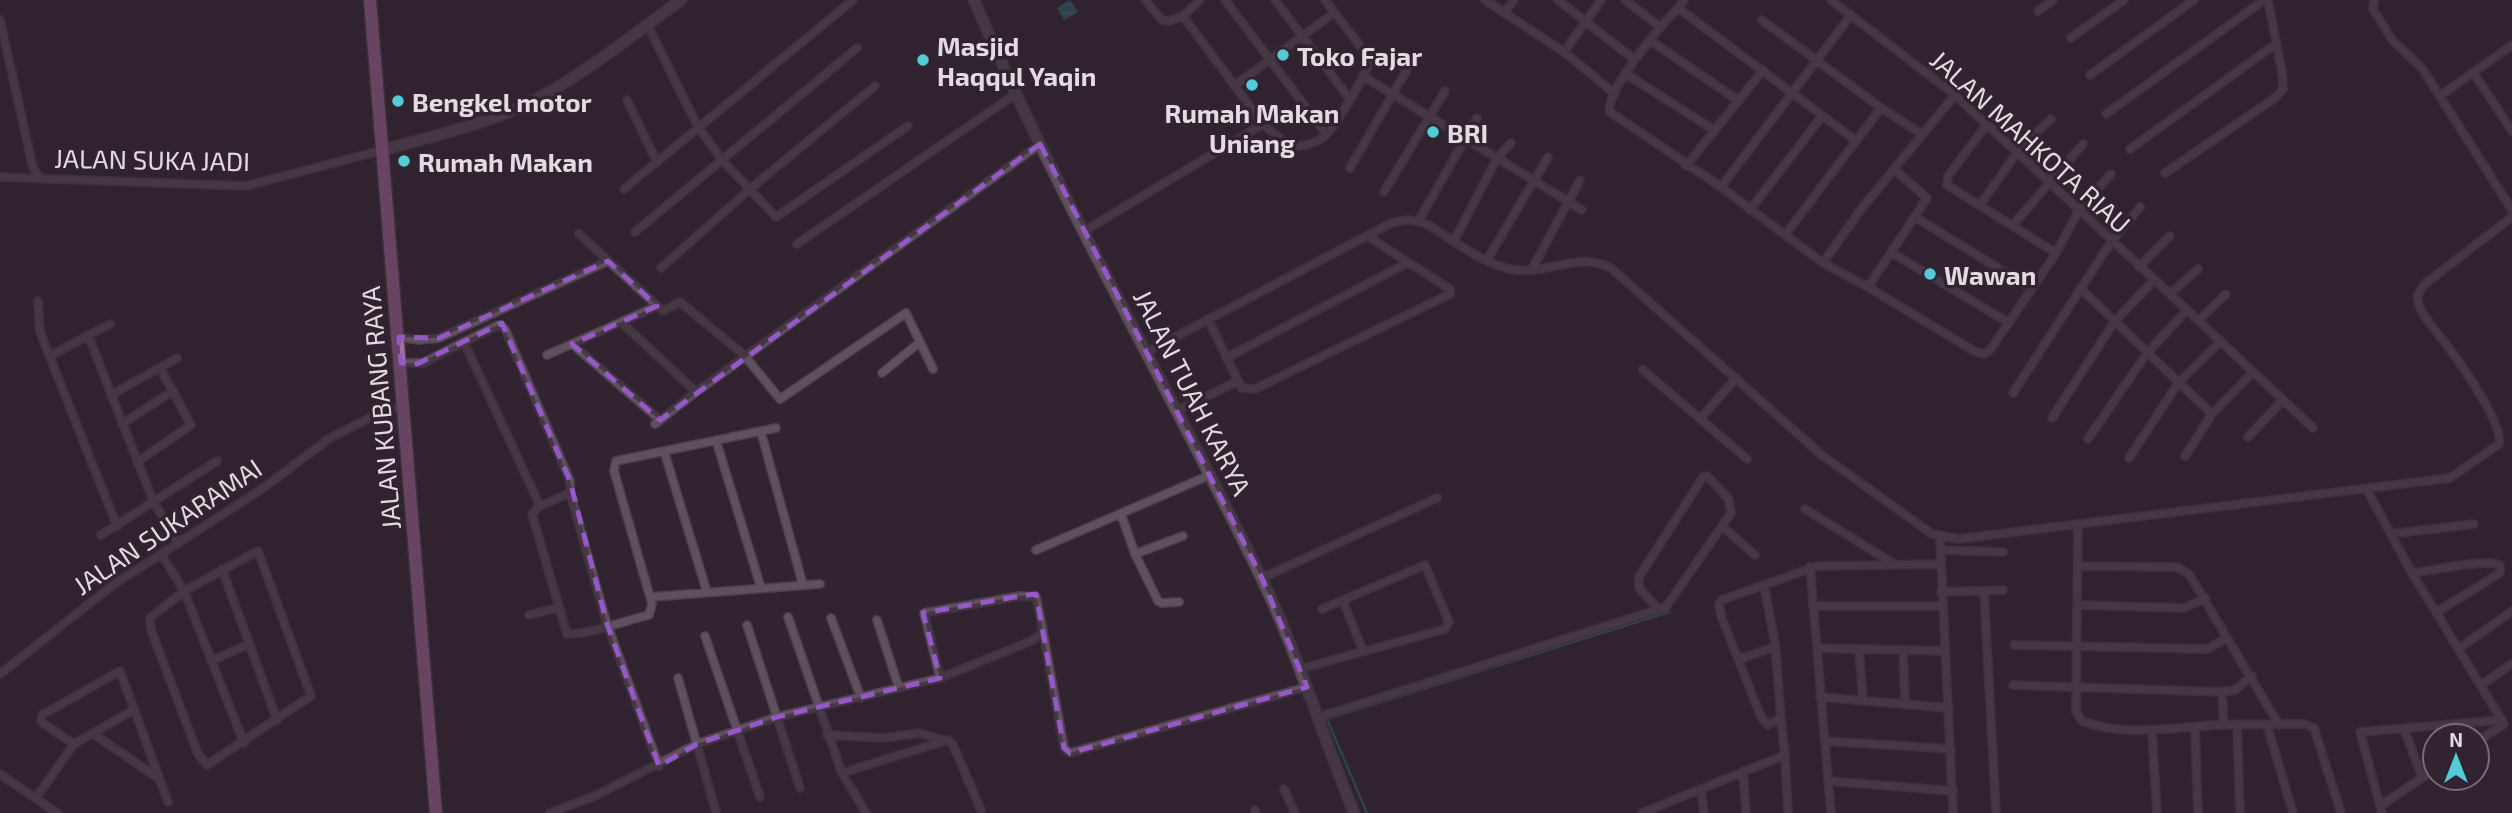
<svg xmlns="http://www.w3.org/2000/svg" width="2512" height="813" font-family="'Exo 2',sans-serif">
<defs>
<pattern id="water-rules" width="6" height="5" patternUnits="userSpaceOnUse" patternTransform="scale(1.75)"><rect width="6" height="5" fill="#276a70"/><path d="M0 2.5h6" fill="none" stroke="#467f84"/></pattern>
</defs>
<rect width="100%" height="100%" fill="#31232f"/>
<path fill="url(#water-rules)" d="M1070,0L1078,12L1064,20L1057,8Z"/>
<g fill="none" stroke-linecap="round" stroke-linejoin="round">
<path stroke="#276a70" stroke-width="2.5" d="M1367,813L1327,719L1669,612"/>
<g stroke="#4d424c" stroke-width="10">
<path id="minor" d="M1145,0L1162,20L1169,21L1183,16L1263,124L1290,147C1301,146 1312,145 1322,138C1334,130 1367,74 1370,59L1325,0
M1225,0L1326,134
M1275,0L1349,98
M1485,0L1564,52L1615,94
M1558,0L1635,60
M1625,0L1660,27
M1684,0L1678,8L1855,140
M1831,0L1955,95L2170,294L2198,269
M2374,0L2373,9L2392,40L2422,68L2512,210
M1678,8C1662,24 1604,92 1610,112L1721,187L1823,263L1868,287L1974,351L1984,354L1990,350L2056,253L2079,210L2111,174
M2038,11L2053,0
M1504,13L1514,0
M1183,16L1200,0
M0,20L33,168L40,178
M1762,20L1881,108L1785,235
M647,24L698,127L723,161L776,217L908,126
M2071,38L2124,0
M1651,41L1739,101
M1564,52L1601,0
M2473,72L2512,131
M1626,74L1714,130
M2090,75L2194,0
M1363,76L1582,210
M1234,86L1334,13
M2440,96L2512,45
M627,100L657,162
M1881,108L1922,134
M2106,114L2264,0
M1987,124L1948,176L1947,185L2056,253
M2130,149L2277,43
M1686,166L1763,70
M1350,168L1409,66
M2165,173L2275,98L2283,89L2282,72L2268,0
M0,177L246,186L383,150
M1721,187L1851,15
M624,189L853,0
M1384,192L1445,91
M1980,205L2018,151L2051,119
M1750,210L1822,116
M1915,217L2032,289
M1419,220L1477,118
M2012,226L2083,144
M1084,231L1263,124
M635,232L857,48
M579,234L663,311L680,302L744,355L780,399L906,313L933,369
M1454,241L1497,158L1511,143
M797,244L1014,95
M1892,253L2009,323
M1487,260L1548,157
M1823,263L1862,208L1955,95
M2139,267L2170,236
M661,268L750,189L875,86
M1532,269L1580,180
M1868,287L1927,198L1894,169
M2080,288L2212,414
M2170,294L2313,428
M38,301L40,332L117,526
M1208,319L1238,381L1242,388L1255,389L1450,294V289L1367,236
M2199,320L2226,294
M621,322L696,392L1040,144
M88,335L154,503L179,543
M399,337L419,340L439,338L608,261
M464,342L499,325L505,329L570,481V493
M572,344L660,420
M1147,352L1391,223C1406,219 1416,219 1430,226C1456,242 1485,266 1516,270C1550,274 1578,251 1611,268L1823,456L1932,534L1958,539L2450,478L2499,444C2504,425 2459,361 2446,344C2437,332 2422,317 2418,302C2416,294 2421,289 2426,283L2512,217
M547,355L657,306
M50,356L110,324
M1226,358L1407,263
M401,363H423L464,342L540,506
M1643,370L1747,459
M882,373L920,342
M2013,393L2111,242L2140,207
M111,395L177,358
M1177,411L1238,381
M2052,418L2115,321L2154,280
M1700,419L1736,378
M122,424L173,391
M655,424L696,392
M761,432L803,585
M2248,437L2283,400
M2088,439L2147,353L2187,310
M716,440L761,588
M664,451L707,592
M2185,456L2212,414L2253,372
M2129,458L2179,382L2221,341
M137,462L191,425L160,368
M2367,490L2412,573L2504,724L2477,742
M1805,509L1891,562
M1121,514L1135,554L1183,536
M1722,526L1755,555
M2078,526L2076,711L2082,721C2127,738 2171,727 2217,725C2246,724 2276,724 2305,724L2314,728L2341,813
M2390,534L2474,524
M101,535L217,461
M1940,538L1953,813
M1036,550L1210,475
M1941,550L2003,552
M258,551L311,696L207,765L198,754L151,630L150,618L184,591Z
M1135,554L1158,601L1162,603L1179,602
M162,555L184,591L244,743
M2078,566L2177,567L2189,574L2279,725
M1810,567L1831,813
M222,569L277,720
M2412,573C2431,571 2487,558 2500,565V573L2437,612
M1262,578L1437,498
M1764,585L1775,643L1781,718L1768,725L1761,717L1721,616L1719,604L1722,600L1817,566L1940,564
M1984,591L1996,813
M1941,592L2003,590
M651,597L820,584
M1343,601L1363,651
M2078,605L2184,608L2206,598
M1813,606H1942
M529,615L557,608
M788,617L842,773L866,813
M831,618L861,698
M877,620L899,688
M747,625L800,788
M1043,632L1064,748L1070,753L1307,687
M705,636L760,797
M2014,645L2207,649L2227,638
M1817,648L1945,651
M2460,648L2512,611
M1859,649L1863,700
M1903,650L1905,703
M1739,659L1775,647
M211,661L249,644
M1300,669L1445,629L1449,622L1425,565L1322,609
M0,674L113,585L262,489L330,438L381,412L404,406
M678,678L716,812
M2013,685L2222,692L2235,690L2252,676
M2481,685L2512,664
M2222,692L2224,725
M1820,697L1949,708
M1319,717L1666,607L1731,513L1728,498L1707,476L1703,477L1639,577V588L1659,610
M2237,724L2240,813
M2267,725L2293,813
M2448,726L2451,736
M2195,728L2198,813
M2404,729L2422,777
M2152,732L2157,813
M92,733L158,778
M827,735L885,738L919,733L944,740
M1825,741L1951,749
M74,744L44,724L41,721L42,715L120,671L168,802
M1785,755L1788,813
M659,766L607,624L570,493L540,506L532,514L567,634C592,634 623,621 649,615L652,604L614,471L616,461L776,428
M1743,771L1746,813
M842,773L948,740L953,745L981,810
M0,774L57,813
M1828,781L1953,791
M1284,789L1295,813
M1701,789L1704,813
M36,798L74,744L135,709
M2380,806L2435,769
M1255,810L1256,813
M550,813L595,796L697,744L777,717L940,678L1031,641L1043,632L1036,597L1020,596L924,613L940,678
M1642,813L1785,755L1781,718
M2382,813L2360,732L2501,720"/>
</g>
<g stroke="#4d424c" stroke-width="13">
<path id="secondary" d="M974,0C1058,198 1167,384 1261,577C1298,653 1322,735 1354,813
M383,150C433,136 488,124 535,100C587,72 634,34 681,0"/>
</g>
<g stroke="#4d424c" stroke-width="15">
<path id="trunk" d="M370,0L436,813"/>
</g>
<use href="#minor" stroke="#60505d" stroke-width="7"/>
<use href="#secondary" stroke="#60505d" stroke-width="10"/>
<use href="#trunk" stroke="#a870a0" stroke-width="12"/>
</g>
<path d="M0 0H2512V813H0ZM1040,144L1262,578L1307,687L1070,753L1064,748L1036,594L1020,596L923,613L940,678L777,717L697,744L659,766L607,624L570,481L502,323L417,364L401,363L399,337L439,338L608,261L657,306L572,344L660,420Z" fill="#31232f" fill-opacity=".55" fill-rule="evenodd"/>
<path fill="none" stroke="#9558c8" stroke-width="5" stroke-dasharray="14 9" stroke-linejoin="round" d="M1040,144L1262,578L1307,687L1070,753L1064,748L1036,594L1020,596L923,613L940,678L777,717L697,744L659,766L607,624L570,481L502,323L417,364L401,363L399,337L439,338L608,261L657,306L572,344L660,420Z"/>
<g fill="#52cbd7" stroke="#31232f" stroke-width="2.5">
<circle cx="1283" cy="55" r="7"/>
<circle cx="923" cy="60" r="7"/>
<circle cx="1252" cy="85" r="7"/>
<circle cx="398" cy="101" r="7"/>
<circle cx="1433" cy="132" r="7"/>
<circle cx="404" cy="161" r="7"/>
<circle cx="1930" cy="274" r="7"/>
</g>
<g text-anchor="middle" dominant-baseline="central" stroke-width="7" stroke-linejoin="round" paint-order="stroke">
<g font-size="26" font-weight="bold" fill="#e4dae2" stroke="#31232f" text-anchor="start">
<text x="937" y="45">Masjid<tspan x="937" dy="30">Haqqul Yaqin</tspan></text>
<text x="1297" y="55">Toko Fajar</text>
<text x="412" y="101">Bengkel motor</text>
<text x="1252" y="112" text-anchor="middle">Rumah Makan<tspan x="1252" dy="30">Uniang</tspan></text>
<text x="1447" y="132">BRI</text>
<text x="418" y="161">Rumah Makan</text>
<text x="1944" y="274">Wawan</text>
</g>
<g font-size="26" fill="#e4dae2" stroke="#31232f">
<text transform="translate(2031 141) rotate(42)">JALAN MAHKOTA RIAU</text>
<text transform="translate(152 159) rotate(1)">JALAN SUKA JADI</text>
<text transform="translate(1193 392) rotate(63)">JALAN TUAH KARYA</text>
<text transform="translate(380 408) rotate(-95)">JALAN KUBANG RAYA</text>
<text transform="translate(167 526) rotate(-34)">JALAN SUKARAMAI</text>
</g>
</g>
<g transform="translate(2456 757)"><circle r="33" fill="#31232f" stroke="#796c77" stroke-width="2"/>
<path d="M0-5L12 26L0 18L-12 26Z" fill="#52cbd7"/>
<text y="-10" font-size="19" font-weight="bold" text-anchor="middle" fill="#e4dae2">N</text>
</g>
</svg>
